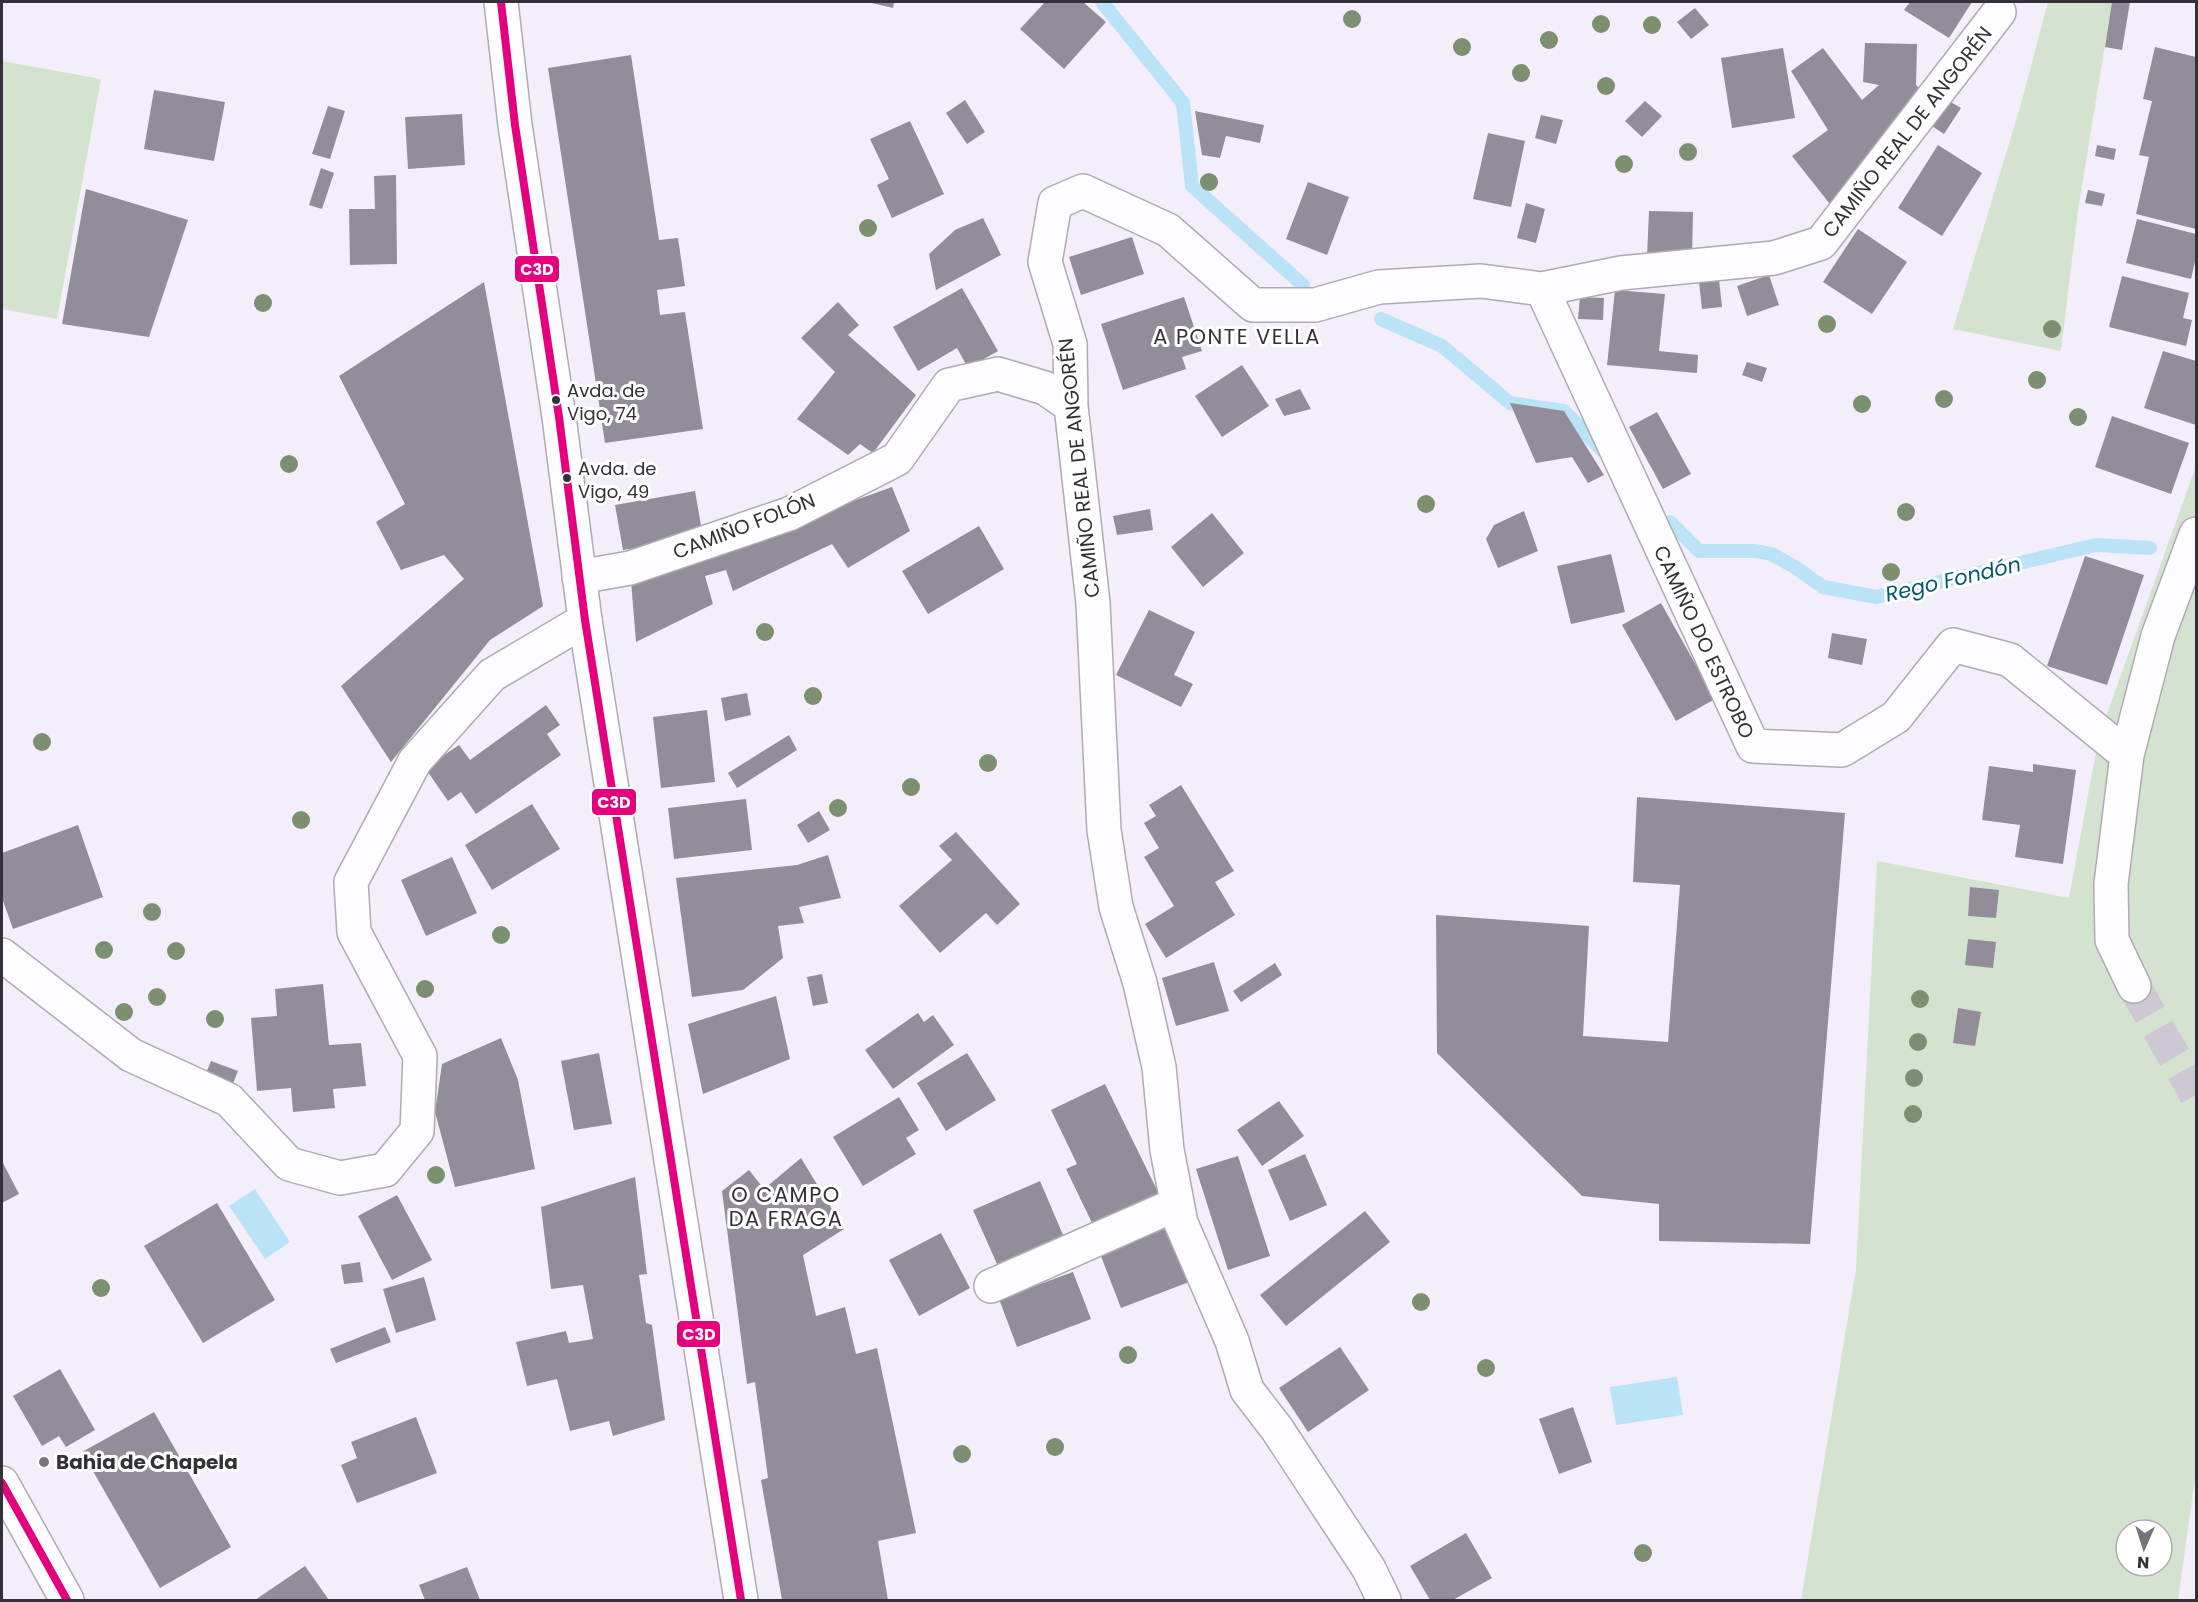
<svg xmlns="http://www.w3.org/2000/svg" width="2198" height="1602" font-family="Poppins,sans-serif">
<rect width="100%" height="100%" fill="#f3eef9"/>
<path fill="#d3e3cf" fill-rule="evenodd" d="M2048,2H2112L2078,210L2061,351L1953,329L2021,104Z
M2,61L101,79L57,319L2,309Z
M2196,466V1471L2178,1600H1801L1856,1269L1877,861L2069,898L2099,736ZM2126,1530H2162V1566H2126Z"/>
<path fill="#bae3f8" d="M255,1189L290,1242L265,1259L229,1206Z
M1677,1377L1683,1415L1616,1425L1610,1387Z"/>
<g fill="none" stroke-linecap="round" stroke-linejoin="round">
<path stroke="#bae3f8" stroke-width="14" d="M1102,2L1183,103L1192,186L1303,285
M1381,319L1442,346L1510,403L1564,411L1604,452
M1670,522L1699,551H1756L1771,554L1795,567L1823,587L1876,597L2096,545L2150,548"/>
</g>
<path fill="#938d9a" d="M867,2H894L893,8Z
M1045,2H1083L1106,22L1064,69L1020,29Z
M1910,2H1972L1949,38L1904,10Z
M2112,2H2130L2122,50L2105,47Z
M1695,8L1709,25L1691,39L1677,22Z
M1865,43L1917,44L1916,85L1925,94L1833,208L1792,156L1828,130L1791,71L1823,48L1862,100L1879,85L1863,82Z
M2155,47L2196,57V229L2136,214L2149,157L2139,155L2152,101L2143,99Z
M1783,48L1795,118L1732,128L1721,58Z
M631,55L659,240L678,238L685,286L657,290L660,315L685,312L703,429L605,443L548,68Z
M154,90L225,102L214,161L144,149Z
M965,100L985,132L967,144L946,113Z
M1645,101L1662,116L1642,137L1625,121Z
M1949,101L1961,108L1944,134L1932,126Z
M328,106L345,111L330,159L312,154Z
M1195,111L1264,125L1260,143L1226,136L1220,158L1202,155Z
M462,114L465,165L408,169L405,117Z
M1541,115L1563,120L1556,144L1535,138Z
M910,121L944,194L892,218L877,185L889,179L870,139Z
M1488,133L1525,141L1511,207L1473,199Z
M1938,145L1982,173L1942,236L1898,208Z
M2097,145L2116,149L2114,160L2095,156Z
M321,168L334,173L322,209L309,205Z
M396,175L397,264L350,265L349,209H375L374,176Z
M1308,182L1349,197L1327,255L1286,239Z
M86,189L188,220L149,337L62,324Z
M2088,190L2105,194L2102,206L2085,203Z
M1526,203L1545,209L1536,243L1517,238Z
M1649,211L1693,212L1692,259L1647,257Z
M983,218L1001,255L936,290L929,254L955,230Z
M2137,219L2196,234V257L2191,279L2126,263Z
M1858,229L1907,262L1872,314L1823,282Z
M1132,237L1144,274L1081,295L1069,257Z
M1769,275L1779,305L1747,316L1737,286Z
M2122,276L2189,293L2183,318L2192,320L2186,346L2109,327Z
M1719,280L1722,307L1702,309L1699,282Z
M484,282L543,606L490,640L391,762L341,686L464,579L444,555L401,570L376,522L405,504L339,376Z
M962,288L998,351L968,368L957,348L918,371L893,327Z
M1615,290L1665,294L1659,351L1698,355L1697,373L1607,365Z
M1184,297L1202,351L1182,357L1186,369L1123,390L1101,324Z
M1580,297L1604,298L1603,320L1578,319Z
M838,302L859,325L848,335L916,395L873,453L860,444L848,455L797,419L835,372L801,338Z
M2163,351L2196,361V425L2144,408Z
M1747,362L1767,368L1762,382L1742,375Z
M1242,365L1269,406L1222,437L1195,396Z
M1300,389L1311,409L1284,416L1275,399Z
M1510,403L1564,411L1604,475L1588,483L1572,457L1536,463Z
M1657,412L1691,474L1663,489L1629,427Z
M2112,416L2189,443L2171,494L2095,467Z
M892,487L910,531L848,568L832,544L733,591L726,570L705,576L713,604L636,642L631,581Z
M695,491L703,537L623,550L615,505Z
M1150,509L1153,530L1117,535L1113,516Z
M1524,511L1538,551L1498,568L1486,539L1494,525Z
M1212,513L1244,553L1203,587L1171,547Z
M979,526L1004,569L928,614L902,571Z
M1611,554L1625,612L1571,624L1557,566Z
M2085,556L2144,575L2107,685L2047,666Z
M1661,603L1715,699L1676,721L1622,625Z
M1149,610L1195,632L1174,675L1193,684L1181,707L1116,675Z
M1832,633L1867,639L1862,665L1828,658Z
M747,693L751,715L725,721L721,698Z
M546,705L560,725L547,734L561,755L476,814L461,792L448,801L425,768L459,745L470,760Z
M707,710L715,782L661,788L653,717Z
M789,735L797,750L737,788L728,773Z
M2033,764L2076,770L2063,864L2015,857L2020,825L1982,820L1989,766L2033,772Z
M1181,785L1234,871L1215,882L1235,915L1166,958L1145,924L1174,906L1144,857L1159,848L1144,823L1156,816L1149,805Z
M1637,797L1845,813L1810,1244L1659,1241V1204L1582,1196L1437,1053L1436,915L1589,926L1583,1036L1668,1042L1680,885L1633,882Z
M746,799L752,850L674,859L668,808Z
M532,804L560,849L492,890L465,845Z
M819,811L830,830L808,843L797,825Z
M78,825L103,897L13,929L2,898V853Z
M956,832L1020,904L997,925L986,913L940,953L899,906L952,860L939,846Z
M828,855L841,898L799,907L804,923L778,926L783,958L743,990L692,997L676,878L797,865Z
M452,857L477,913L426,936L401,880Z
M1970,887L1999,890L1996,918L1968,916Z
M1968,939L1996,942L1993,968L1965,965Z
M1214,962L1229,1011L1176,1026L1162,978Z
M1275,963L1282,975L1241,1002L1233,991Z
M822,974L828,1003L813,1006L807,977Z
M323,984L329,1045L361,1043L366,1086L333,1089L335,1108L293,1112L291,1088L257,1091L251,1018L277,1016L275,989Z
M776,996L790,1059L703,1094L688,1024Z
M1958,1008L1981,1012L1975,1046L1953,1043Z
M918,1013L924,1022L933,1015L954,1045L893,1089L865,1050Z
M501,1038L518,1080L535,1169L455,1187L435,1112L442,1064Z
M599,1053L612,1124L574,1130L561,1061Z
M967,1053L996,1100L946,1131L917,1083Z
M211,1061L238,1071L231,1088L204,1078Z
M1105,1084L1159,1194L1093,1225L1066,1169L1077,1164L1051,1110Z
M899,1097L919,1130L906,1138L916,1154L863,1186L833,1137Z
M1279,1101L1304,1136L1262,1166L1237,1130Z
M1305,1154L1327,1205L1290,1221L1268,1170Z
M1238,1156L1270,1256L1228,1270L1196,1169Z
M801,1158L844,1229L803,1255L816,1316L845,1307L856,1354L877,1348L916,1533L878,1541L888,1600H782L761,1480L768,1478L755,1382L747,1384L722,1191L749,1170L764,1189Z
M2,1161L19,1194L2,1203Z
M635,1177L647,1274L639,1275L646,1323L652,1325L665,1420L613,1436L609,1421L570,1431L557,1379L527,1386L516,1342L566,1331L569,1343L593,1339L583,1285L551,1289L541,1207Z
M1040,1181L1063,1235L997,1264L973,1210Z
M397,1195L432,1260L392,1280L358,1216Z
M217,1203L275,1300L203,1343L144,1246Z
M1365,1211L1390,1242L1286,1326L1260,1295Z
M1166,1225L1189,1282L1121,1308L1099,1251Z
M941,1233L970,1288L919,1316L889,1260Z
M360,1262L363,1282L344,1284L341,1265Z
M1073,1272L1091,1319L1017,1347L999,1299Z
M424,1277L436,1320L396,1333L383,1289Z
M385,1327L391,1342L336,1363L330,1349Z
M1340,1347L1369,1390L1308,1432L1279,1388Z
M60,1369L95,1430L66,1447L59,1436L42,1446L13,1396Z
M1573,1407L1592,1462L1559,1474L1539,1419Z
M154,1412L231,1547L160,1588L82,1452Z
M416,1417L437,1473L357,1503L341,1465L357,1458L351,1442Z
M1466,1533L1492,1578L1453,1600H1430L1410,1566Z
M305,1566L329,1600H255Z
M467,1567L480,1600H425L419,1585Z"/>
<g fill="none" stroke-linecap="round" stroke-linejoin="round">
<path stroke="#cdc8d3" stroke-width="33" stroke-dasharray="33 16" stroke-linecap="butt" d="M2134,986L2196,1095"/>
<g stroke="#afaab4" stroke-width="36">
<path id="street" d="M1542,289L1753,746L1842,750L1896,717L1953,645L2010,660L2127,755
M579,577L630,568L789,514L897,459L949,385L998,374L1045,388L1071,406
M2,955L131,1055L229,1100L289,1164L340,1178L385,1170L417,1131L420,1056L354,932L351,882L415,761L492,675L585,620
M2134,986L2112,940L2111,884L2127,755L2158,636L2196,534
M991,1286L1177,1204
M1384,1600L1369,1569L1277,1429L1247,1390L1232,1341L1181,1223L1167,1150L1159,1067L1140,983L1116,907L1104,830L1093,603L1071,406L1070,344L1045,262L1055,203L1083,191L1168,230L1253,305H1315L1379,287L1481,281L1542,289L1621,273L1774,258L1821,243L1999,12"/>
</g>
<g stroke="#afaab4" stroke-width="36">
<path id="secondary" d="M501,2L515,125L559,417L585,620L741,1600"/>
</g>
<g stroke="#afaab4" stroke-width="36">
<path id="highway" d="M2,1483L67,1600"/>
</g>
<use href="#street" stroke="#fdfcfe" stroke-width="33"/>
<use href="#secondary" stroke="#fdfcfe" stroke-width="33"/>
<use href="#highway" stroke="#fdfcfe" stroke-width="33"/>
<g stroke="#fff" stroke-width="12">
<path id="bus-1" d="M501,2L515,125L559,417L585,620L741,1600
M2,1483L67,1600"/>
</g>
<use href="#bus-1" stroke="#e5007d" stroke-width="8"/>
</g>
<g fill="#7c9071">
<circle cx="1352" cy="19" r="9"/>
<circle cx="1601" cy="24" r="9"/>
<circle cx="1652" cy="25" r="9"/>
<circle cx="1549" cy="40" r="9"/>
<circle cx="1462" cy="47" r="9"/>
<circle cx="1521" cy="73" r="9"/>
<circle cx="1606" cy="86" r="9"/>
<circle cx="1688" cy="152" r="9"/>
<circle cx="1624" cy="164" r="9"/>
<circle cx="1209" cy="182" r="9"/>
<circle cx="868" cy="228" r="9"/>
<circle cx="263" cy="303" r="9"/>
<circle cx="1827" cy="324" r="9"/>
<circle cx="2052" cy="329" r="9"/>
<circle cx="2037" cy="380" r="9"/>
<circle cx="1944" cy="399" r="9"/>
<circle cx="1862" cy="404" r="9"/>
<circle cx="2078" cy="417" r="9"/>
<circle cx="289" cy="464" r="9"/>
<circle cx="1426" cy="504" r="9"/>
<circle cx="1906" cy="512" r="9"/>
<circle cx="1891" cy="572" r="9"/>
<circle cx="765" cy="632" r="9"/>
<circle cx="813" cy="696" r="9"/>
<circle cx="42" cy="742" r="9"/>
<circle cx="988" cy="763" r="9"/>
<circle cx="911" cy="787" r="9"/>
<circle cx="838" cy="808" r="9"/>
<circle cx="301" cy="820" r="9"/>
<circle cx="152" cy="912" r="9"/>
<circle cx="501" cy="935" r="9"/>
<circle cx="104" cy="950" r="9"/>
<circle cx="176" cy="951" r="9"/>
<circle cx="425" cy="989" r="9"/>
<circle cx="157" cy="997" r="9"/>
<circle cx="1920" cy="999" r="9"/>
<circle cx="124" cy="1012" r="9"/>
<circle cx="215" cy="1019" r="9"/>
<circle cx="1918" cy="1042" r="9"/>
<circle cx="1914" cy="1078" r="9"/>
<circle cx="1913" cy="1114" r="9"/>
<circle cx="436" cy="1175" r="9"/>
<circle cx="101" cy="1288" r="9"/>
<circle cx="1421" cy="1302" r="9"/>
<circle cx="1128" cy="1355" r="9"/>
<circle cx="1486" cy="1368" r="9"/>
<circle cx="1055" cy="1447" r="9"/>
<circle cx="962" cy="1454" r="9"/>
<circle cx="1643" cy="1553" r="9"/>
</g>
<g fill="#34303a" stroke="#fff" stroke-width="2">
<circle cx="556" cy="400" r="5"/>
<circle cx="567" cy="478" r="5"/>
</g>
<circle fill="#77727d" stroke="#fff" stroke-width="2" cx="44" cy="1462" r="6"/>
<g text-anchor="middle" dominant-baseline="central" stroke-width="6" stroke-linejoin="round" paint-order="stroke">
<g font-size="18" fill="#34303a" stroke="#fff" text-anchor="start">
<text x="567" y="390">Avda. de<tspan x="567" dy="23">Vigo, 74</tspan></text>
<text x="578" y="468">Avda. de<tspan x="578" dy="23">Vigo, 49</tspan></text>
</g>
<g font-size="20" fill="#34303a" stroke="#fff">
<text transform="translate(1907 132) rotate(-52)">CAMIÑO REAL DE ANGORÉN</text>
<text transform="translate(1079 468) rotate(-96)">CAMIÑO REAL DE ANGORÉN</text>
<text transform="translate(744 526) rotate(-21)">CAMIÑO FOLÓN</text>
<text transform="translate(1704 642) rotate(65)">CAMIÑO DO ESTROBO</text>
</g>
<g font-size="20" font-weight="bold" fill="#34303a" stroke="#fff" text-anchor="start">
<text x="56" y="1462">Bahia de Chapela</text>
</g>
<g font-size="21" letter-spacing="1.5" fill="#34303a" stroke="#fff">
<text x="1237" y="336">A PONTE VELLA</text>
<text x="786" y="1194">O CAMPO<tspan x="786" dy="24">DA FRAGA</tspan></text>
</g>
<g font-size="21" font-style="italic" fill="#045771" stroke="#fff">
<text transform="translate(1953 579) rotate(-13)">Rego Fondón</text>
</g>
</g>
<g stroke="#fff" stroke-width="2">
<rect x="514" y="255" width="46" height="28" rx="6" fill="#e5007d"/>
<rect x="591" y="788" width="46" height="28" rx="6" fill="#e5007d"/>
<rect x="676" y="1320" width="45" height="28" rx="6" fill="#e5007d"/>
</g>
<g font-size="16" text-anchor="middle" font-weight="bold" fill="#fff">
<text x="537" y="275">C3D</text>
<text x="614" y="808">C3D</text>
<text x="699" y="1340">C3D</text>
</g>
<rect width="2198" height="1602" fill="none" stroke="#34303a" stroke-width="6"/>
<g transform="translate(2144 1548) rotate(183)"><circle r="28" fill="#ffffff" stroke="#aeacb0" stroke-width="1.5"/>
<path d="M0-4.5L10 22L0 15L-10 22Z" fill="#77727d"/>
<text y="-9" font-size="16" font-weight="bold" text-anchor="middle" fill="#34303a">N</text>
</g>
</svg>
